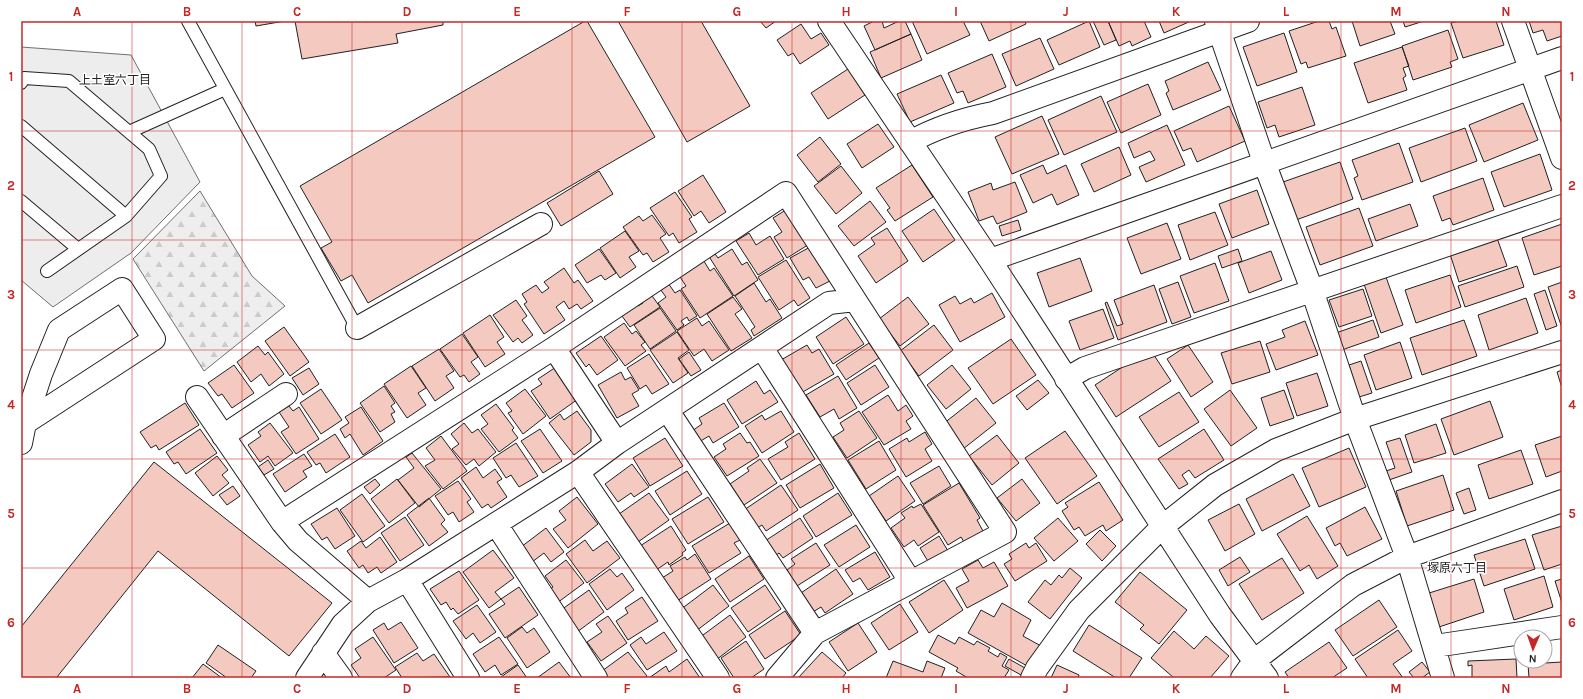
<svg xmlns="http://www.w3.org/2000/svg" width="1583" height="699" font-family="Karla,'Noto Sans JP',sans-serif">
<defs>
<pattern id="forest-firs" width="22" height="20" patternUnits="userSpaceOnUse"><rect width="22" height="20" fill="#eee"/><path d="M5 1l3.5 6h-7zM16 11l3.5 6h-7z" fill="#ccc"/></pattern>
</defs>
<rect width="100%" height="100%" fill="#fff"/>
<path fill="url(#forest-firs)" stroke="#6f6f6f" d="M200,191L252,276L285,306L204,371L133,259Z"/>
<path fill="#ededed" stroke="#6f6f6f" d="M21,47L131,55L200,182L131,253L53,307L21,280Z"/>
<path fill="#f3c9c0" stroke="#222" d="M255,21H285L256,26Z
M295,21H443V25L396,34L398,43L302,59Z
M585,21H587L655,137L368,303L352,275L341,281L321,248L332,242L300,186Z
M618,21H701L750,106L687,142Z
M760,21H776L766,28Z
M874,21H882L884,28L899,21H905L911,34L875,50L864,26Z
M912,21H963L970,35L927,54Z
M980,21H1025L1026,24L989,41Z
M1089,21L1100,47L1059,65L1047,40Z
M1093,21H1108L1116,40L1104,45Z
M1108,21H1144L1151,37L1132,46L1130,41L1119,46Z
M1159,21H1191L1164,33Z
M1319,21H1329L1332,29L1336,27L1346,56L1308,68L1306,62L1301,64L1289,31Z
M1352,21H1390L1395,34L1360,46Z
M1403,21H1424L1405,27Z
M1458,21H1496L1504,45L1463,58L1451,23Z
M1529,21H1562V36L1547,41L1543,30L1533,33Z
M801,24L811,39L821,33L829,45L800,64L793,53L788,56L777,40Z
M1448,30L1458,59L1450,62L1452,67L1413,80L1402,46Z
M1284,33L1297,72L1257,86L1243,47Z
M911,34L922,60L881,78L870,52Z
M1040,38L1054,69L1016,86L1002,54Z
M1402,47L1409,66L1403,68L1406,76L1403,78L1407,90L1368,103L1354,63Z
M992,54L1006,87L968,103L963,91L957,93L948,73Z
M1208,62L1221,90L1173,110L1166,93L1169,91L1165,81Z
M848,69L865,95L828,119L811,93Z
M941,75L954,103L910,122L897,94Z
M1148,84L1161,115L1121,133L1107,102Z
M1302,87L1315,125L1279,137L1275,125L1267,128L1258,102Z
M1101,96L1117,132L1064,155L1048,120Z
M1523,103L1538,140L1484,162L1469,125Z
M1229,106L1245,141L1197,162L1191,148L1183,151L1174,131Z
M1042,116L1059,154L1012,174L995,137Z
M878,124L894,147L862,168L847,144Z
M1167,125L1185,165L1146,182L1139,167L1155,160L1150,151L1134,158L1128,143Z
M1465,128L1477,161L1421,182L1409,148Z
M820,137L841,164L818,182L797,155Z
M1399,143L1413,182L1362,200L1354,178L1358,176L1352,160Z
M1119,147L1131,175L1094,192L1081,164Z
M1540,154L1552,190L1504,207L1491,172Z
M1340,162L1353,199L1296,220L1283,182Z
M912,165L933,197L895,221L887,210L890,208L876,188Z
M1043,165L1047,174L1066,165L1079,195L1057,205L1052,194L1033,203L1020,175Z
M841,166L862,193L836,214L814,186Z
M599,171L613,194L561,226L547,203Z
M703,175L726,212L709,223L701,211L694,216L678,191Z
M1483,178L1494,210L1453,225L1450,218L1442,221L1433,196Z
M1015,182L1027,212L997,224L993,216L979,221L968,192L991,183L993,190Z
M1257,190L1269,224L1232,238L1219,204Z
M675,192L692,217L689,219L697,232L679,243L673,233L669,236L650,208Z
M870,201L886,222L854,246L838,226Z
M1410,204L1418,226L1376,241L1368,219Z
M789,208L811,243L787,258L774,237L782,232L773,218Z
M1359,208L1373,246L1320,265L1306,227Z
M934,209L955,240L923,262L902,231Z
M1215,212L1228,245L1190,260L1178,225Z
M652,215L666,234L660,238L669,252L653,262L647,253L643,255L623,227L639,216L643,221Z
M1018,220L1021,230L1002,236L999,226Z
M1167,223L1181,259L1141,274L1127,238Z
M1562,224V266L1534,275L1522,238Z
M887,228L908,261L876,283L858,256L875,244L871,238Z
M625,231L639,251L629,257L636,267L620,278L600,248Z
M749,233L756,245L770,236L784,259L758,275L736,241Z
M1497,238L1507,266L1459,282L1450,254Z
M812,246L832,280L816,288L809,277L803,280L790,258Z
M599,249L616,273L605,280L601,275L587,283L575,265Z
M732,249L742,265L747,262L758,280L734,296L708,255L713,251L718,258Z
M1238,249L1242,261L1222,268L1218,256Z
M1271,251L1282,280L1249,293L1238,263Z
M702,258L710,271L714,268L733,296L700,318L681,289L686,286L678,274Z
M1080,258L1092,291L1049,307L1037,273Z
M786,260L810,298L798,306L794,300L779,310L758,277Z
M1215,263L1229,301L1194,313L1180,276Z
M1517,266L1524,287L1465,307L1458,286Z
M564,268L574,283L578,280L593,301L581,309L577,304L569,309L564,301L556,307L565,320L544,334L524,304L527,302L522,294L536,285L542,293L549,288L544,282Z
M1450,275L1461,307L1416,323L1405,290Z
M1386,277L1403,325L1381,333L1364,284Z
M1178,282L1191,317L1172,324L1159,289Z
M1562,282V328L1548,287Z
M668,283L675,293L680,290L697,316L689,321L687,317L681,321L684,325L677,330L658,303L666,297L660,289Z
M754,283L766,302L770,299L782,318L754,336L751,330L755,327L735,296Z
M1154,285L1167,322L1118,340L1105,303L1107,302L1117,326L1123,324L1114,300Z
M1363,289L1372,316L1339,327L1329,300Z
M648,290L660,307L630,327L619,312L635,301L638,306L643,303L639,296Z
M1545,290L1557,326L1546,330L1534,294Z
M992,293L1005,317L960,342L939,305L955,296L960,304L971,298L974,303Z
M733,297L742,309L735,314L752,338L731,351L707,314Z
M908,297L929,324L900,346L879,319Z
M1526,298L1538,333L1489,350L1478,315Z
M516,300L527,316L522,320L533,335L522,343L518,338L513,342L493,315Z
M660,308L676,331L650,349L634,325Z
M1103,309L1114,338L1080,350L1069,321Z
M490,315L504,337L497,342L505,354L485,367L463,333Z
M846,317L864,344L833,364L816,337Z
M697,318L702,326L709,321L729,350L712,361L704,349L694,356L677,331Z
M1373,320L1379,337L1339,351L1333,334Z
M1464,320L1477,356L1422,375L1410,338Z
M1305,321L1318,355L1276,370L1266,344L1285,337L1282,330Z
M624,323L632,334L636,331L645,342L641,345L646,351L625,366L604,337Z
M934,325L953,350L919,376L900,351Z
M284,327L309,362L290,376L265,341Z
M677,332L689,350L678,358L688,373L673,383L650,350Z
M462,334L478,357L471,362L480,374L469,382L464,375L460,377L440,349Z
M601,336L618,360L597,375L589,364L586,367L576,353Z
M1011,339L1036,375L993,404L968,368Z
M1260,341L1270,372L1232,384L1221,353Z
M1400,342L1412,378L1376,390L1364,355Z
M869,343L879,358L846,380L836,365Z
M807,345L812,353L819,349L834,374L801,393L781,360Z
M1188,345L1213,382L1191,397L1167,359Z
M258,346L265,355L268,352L284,374L269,386L261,374L251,382L237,362Z
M439,349L454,371L446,376L454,388L435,401L412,366Z
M1150,349L1171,381L1116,417L1095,385Z
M689,352L701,370L691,376L679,359Z
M649,354L669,384L652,394L646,385L640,389L627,368Z
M1361,361L1372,393L1359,397L1349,365Z
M234,365L254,393L232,408L222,394L218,396L208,383Z
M875,365L889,387L861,405L847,383Z
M952,365L971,389L946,409L927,385Z
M411,366L426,388L418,393L426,405L407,418L384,384Z
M556,367L578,399L550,419L531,391L542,384L538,379Z
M309,368L319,384L303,395L292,378Z
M1562,370V388L1557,372Z
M621,372L625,380L631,377L639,390L632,394L639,406L617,418L598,385Z
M1317,373L1328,406L1297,416L1286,383Z
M838,376L857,408L839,419L834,409L820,417L806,395Z
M1038,380L1049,393L1027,410L1016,396Z
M756,381L764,394L770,390L778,402L742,424L727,400Z
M384,386L395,403L391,406L395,412L391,414L395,422L380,432L360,403Z
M321,389L342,420L321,434L300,403Z
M525,389L546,416L523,434L508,413L512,411L506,403Z
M1230,390L1257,428L1231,446L1204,409Z
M1284,390L1294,418L1270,426L1261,398Z
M1179,392L1199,422L1159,447L1139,417Z
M888,395L898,411L906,405L913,416L906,421L911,429L884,445L862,412Z
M976,398L996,423L963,449L943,424Z
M1490,401L1503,437L1454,455L1441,419Z
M185,403L199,425L159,450L156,445L151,448L140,432Z
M724,403L739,427L713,443L709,436L699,442L692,431L702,424L699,418Z
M496,404L514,428L512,430L518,438L499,452L481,429L488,424L481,415Z
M289,406L293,411L299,407L319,439L296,454L281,432L289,427L279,412Z
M361,407L383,441L363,455L350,434L345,438L340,429L349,423L345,417Z
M577,411L591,430V442L574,455L549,423L560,414L564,420Z
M781,411L794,432L762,453L745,426L762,415L765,420Z
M859,411L877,438L847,458L833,437L844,430L840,423Z
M270,423L293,453L275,466L268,456L260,462L248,445L261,436L258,432Z
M464,423L472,433L478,429L496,452L479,466L474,459L466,465L452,449L459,444L451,434Z
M1436,424L1446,453L1414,463L1405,435Z
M200,429L217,453L186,474L178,462L174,464L166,452Z
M540,429L562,461L543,473L521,441Z
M1204,429L1224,460L1195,478L1189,470L1182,475L1188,484L1179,489L1158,459Z
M1065,431L1097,476L1057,504L1025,458Z
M925,432L932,444L925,449L932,461L906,477L889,449L907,438L909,442Z
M740,433L747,443L750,442L759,456L727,476L714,457L726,449L723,444Z
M799,433L815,459L781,480L768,459L788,447L785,442Z
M335,434L350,457L326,473L320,463L316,465L307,452Z
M997,435L1019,463L992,485L969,456Z
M441,436L467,471L443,489L425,466L435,460L426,448Z
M1562,436V471L1546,477L1535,445Z
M665,438L683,466L650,486L633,458Z
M1400,438L1412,472L1389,480L1386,471L1395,468L1386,442Z
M879,441L896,470L866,489L848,460Z
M516,443L538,476L519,487L511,475L506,478L493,458Z
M1349,448L1366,487L1319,507L1302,468Z
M1521,450L1533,484L1489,499L1478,465Z
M412,453L441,489L419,507L398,480L414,468L406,457Z
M304,454L312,466L303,471L307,477L285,492L273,474Z
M217,456L228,470L222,475L229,483L213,496L195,473Z
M760,459L777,483L744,505L730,484L749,471L747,468Z
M268,460L274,469L264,475L258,467Z
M154,462L332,603L289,656L158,551L57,677L58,678H21V627Z
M632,464L649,487L634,497L631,493L618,502L605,484Z
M820,464L834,488L800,508L786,485Z
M939,466L951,486L923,504L910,483Z
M476,467L483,478L495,469L502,479L497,482L507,497L491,508L488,504L482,508L461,478Z
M687,471L702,494L670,515L655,491Z
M1293,474L1310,506L1262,531L1246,499Z
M1443,475L1454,510L1407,526L1396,491Z
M898,476L915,501L886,521L869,496Z
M375,479L380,485L370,494L364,487Z
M397,479L415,503L389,523L371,499Z
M1022,479L1040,503L1016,521L997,498Z
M458,481L471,499L467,502L474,512L459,522L453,512L448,515L435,496Z
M1099,482L1123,520L1106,531L1103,525L1085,536L1079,527L1074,530L1062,511L1068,507L1065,503Z
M959,483L980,518L977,520L983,531L964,542L961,537L948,545L923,505Z
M781,485L798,510L766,531L762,525L756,529L744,510Z
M233,486L240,496L227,505L219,495Z
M1469,488L1476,510L1464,514L1456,493Z
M649,493L669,520L638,542L619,514Z
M838,493L852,515L816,537L803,516Z
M362,494L385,526L363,542L340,510Z
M577,497L598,524L568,548L553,529L566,520L559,511Z
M708,497L724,522L688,544L672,519Z
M429,498L445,520L441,524L448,532L429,546L407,515Z
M921,504L939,532L918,546L914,540L904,547L891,528L905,518L901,513L912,506L913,508Z
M1239,504L1255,534L1225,551L1208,520Z
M1365,507L1382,539L1347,556L1340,543L1335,546L1326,528Z
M337,508L355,536L335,549L327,537L322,540L311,524Z
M1307,516L1338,566L1317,579L1309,565L1300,571L1277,534Z
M405,517L424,545L400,561L381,533Z
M800,518L813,538L783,558L779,553L775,556L765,541Z
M1058,518L1078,541L1054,561L1034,538Z
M730,523L740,540L734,543L741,553L709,573L692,546Z
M856,525L870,547L839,567L824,545Z
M671,526L686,550L682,553L683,555L669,565L668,562L656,570L640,546Z
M1562,526V564L1544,570L1532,535Z
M546,528L564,552L551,562L544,553L532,562L521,547Z
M1100,530L1116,546L1102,561L1086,544Z
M939,536L948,551L929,563L920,548Z
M380,537L397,562L381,573L377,567L368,573L363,565L359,568L347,551L361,541L366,548Z
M1525,539L1535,569L1484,586L1474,555Z
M585,540L593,551L607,541L620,558L587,583L566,554Z
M816,543L830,565L797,586L787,570L795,564L791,559Z
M1026,543L1029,548L1036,543L1047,561L1015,581L1004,564L1012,559L1009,554Z
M493,550L514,578L495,592L501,599L489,608L463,572Z
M875,552L890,577L868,590L860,578L853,582L845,570Z
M695,554L711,579L677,601L662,578L673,571L670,566L685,557L687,560Z
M749,556L764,579L730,602L715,579Z
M1240,557L1250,572L1228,586L1219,570Z
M1282,558L1304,593L1262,620L1239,584Z
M566,560L584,583L557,603L547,591L553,587L545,576Z
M978,560L983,568L994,562L1008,586L967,608L956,588L969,581L962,569Z
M1070,568L1082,578L1050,619L1028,602L1045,580L1051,585L1059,575L1062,578Z
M610,569L617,577L622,573L634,590L607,610L589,584Z
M836,569L853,594L825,613L821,607L813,612L801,593Z
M459,571L479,600L458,614L453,608L451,610L446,602L441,605L430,589Z
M1140,572L1187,610L1159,644L1140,629L1144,625L1115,602Z
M1544,576L1553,607L1514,620L1504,589Z
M1474,579L1484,612L1439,627L1429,593Z
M1562,579V603L1555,581Z
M944,580L963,610L929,633L909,602Z
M713,585L729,606L696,631L680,610Z
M765,585L781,609L748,632L731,608Z
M519,587L538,615L505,638L489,614L505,604L501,599Z
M589,590L604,612L577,632L561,610Z
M642,597L658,621L628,640L616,621L628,613L625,608Z
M1379,600L1397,627L1353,656L1335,630Z
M1002,603L1031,620L1023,636L1041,646L1029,667L968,633L981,610L994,617Z
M900,604L918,632L889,650L871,623Z
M477,605L496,632L480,643L473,633L466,639L453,621Z
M785,611L801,635L765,659L749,635Z
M730,615L746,637L716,660L699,638Z
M608,616L627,643L601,661L587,642L602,632L596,624Z
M401,622L418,648L394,663L373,630L384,623L388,630Z
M858,623L877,652L848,671L829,642Z
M1089,625L1142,658L1129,678H1116L1073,651Z
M522,627L527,633L534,628L550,652L527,668L507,638Z
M1398,630L1412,651L1393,664L1403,678H1368L1355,659Z
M1174,631L1194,649L1206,636L1229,656L1210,678H1174L1151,658Z
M664,632L677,651L647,670L630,645L641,637L646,644Z
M938,635L955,644L959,637L974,645L977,641L990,648L988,651L998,657L1000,653L1007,657L1002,666L1009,670L1004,678H968L956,671L958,668L929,652Z
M373,637L396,670L384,678H360L351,665L361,658L355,649Z
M499,637L518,664L501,675L495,665L485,672L473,654Z
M746,641L764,669L751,678H734L721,658Z
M1329,642L1347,668L1332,678H1289L1285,672Z
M218,645L256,671L251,678H227L206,663Z
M628,652L647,676L644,678H608L602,671Z
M822,652L846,673L842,678H798Z
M417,653L423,661L434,654L450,677L402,678L395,667Z
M687,659L700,678H649L666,666L669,672Z
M1009,659L1025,668L1021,675L1005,666Z
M1516,659L1517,678H1472V665L1468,666V661Z
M893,661L923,672L927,661L945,668L941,678H886Z
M559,662L571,678H537Z
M1422,662L1430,672L1422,678H1414L1409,672Z
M1562,662V678H1529L1528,664Z
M203,664L222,678H192Z
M518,665L527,678H502L501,677Z
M1057,665L1079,675L1078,678H1051Z"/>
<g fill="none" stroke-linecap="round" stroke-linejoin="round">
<g stroke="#222" stroke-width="14">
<path id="lane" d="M188,21L357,328
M21,83L24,78L69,81L149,149L161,176L126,216L47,271
M21,126L126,216
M129,132L225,89
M21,201L78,249"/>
</g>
<g stroke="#222" stroke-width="24">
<path id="street" d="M829,21L990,260L1220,615L1267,678
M1216,21L1264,162L1312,290L1355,419L1407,557L1443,678
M1513,21L1562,158
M910,142C937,127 962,119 993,113L1248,21
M990,260L1562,58
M357,328L541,224
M554,348L617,443
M762,348L910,581
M1066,379L1085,368L1562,206
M197,397L282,522L298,541L368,601
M668,411L815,633
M223,436L286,394
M21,443L25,423L41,374L59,330L122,289L154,339L25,423
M578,472L718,678
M282,522L554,348L786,193L1005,532L815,633L777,678
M496,524L596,678
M407,580L468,678
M1435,646L1562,627
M323,653L341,678
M307,678L343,624L368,601L407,580L578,472L617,443L829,303L855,300
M1032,678L1037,668L1079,610L1162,527L1215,485L1276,450L1355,419L1562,352
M1242,678L1255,660L1353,585L1407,557L1562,501"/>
</g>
<use href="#lane" stroke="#fff" stroke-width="12"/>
<use href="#street" stroke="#fff" stroke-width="22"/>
</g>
<path fill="none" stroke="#c62828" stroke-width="1" stroke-opacity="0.55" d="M132,21V678M242,21V678M352,21V678M462,21V678M572,21V678M682,21V678M792,21V678M901,21V678M1011,21V678M1121,21V678M1231,21V678M1341,21V678M1451,21V678M21,131H1562M21,240H1562M21,350H1562M21,459H1562M21,568H1562"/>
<g text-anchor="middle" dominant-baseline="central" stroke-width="3" stroke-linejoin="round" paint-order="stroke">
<g font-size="12" fill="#222" stroke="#fff">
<text x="115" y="80">上土室六丁目</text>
<text x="1457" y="568">塚原六丁目</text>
</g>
</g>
<rect width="1583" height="699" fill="none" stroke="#ffffff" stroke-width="44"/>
<g transform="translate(1533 649) rotate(182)"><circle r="19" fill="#ffffff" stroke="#a7a7a7"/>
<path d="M0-3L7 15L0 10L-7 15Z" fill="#c62828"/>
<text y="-6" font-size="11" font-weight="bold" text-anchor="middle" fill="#222222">N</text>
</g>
<rect x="22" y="22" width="1539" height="655" fill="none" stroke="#c62828" stroke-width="1.5"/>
<g font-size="13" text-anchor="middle" font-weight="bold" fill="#c62828">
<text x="77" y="16">A</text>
<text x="187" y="16">B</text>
<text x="297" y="16">C</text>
<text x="407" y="16">D</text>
<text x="517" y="16">E</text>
<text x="627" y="16">F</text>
<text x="737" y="16">G</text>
<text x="846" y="16">H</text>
<text x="956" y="16">I</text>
<text x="1066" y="16">J</text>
<text x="1176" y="16">K</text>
<text x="1286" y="16">L</text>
<text x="1396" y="16">M</text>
<text x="1506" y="16">N</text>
<text x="11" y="81">1</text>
<text x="1572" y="81">1</text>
<text x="11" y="190">2</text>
<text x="1572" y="190">2</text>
<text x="11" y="299">3</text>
<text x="1572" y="299">3</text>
<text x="11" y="409">4</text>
<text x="1572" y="409">4</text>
<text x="11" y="518">5</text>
<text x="1572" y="518">5</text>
<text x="11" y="627">6</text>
<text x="1572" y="627">6</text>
<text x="77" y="693">A</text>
<text x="187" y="693">B</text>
<text x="297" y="693">C</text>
<text x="407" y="693">D</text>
<text x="517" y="693">E</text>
<text x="627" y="693">F</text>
<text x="737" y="693">G</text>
<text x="846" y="693">H</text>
<text x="956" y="693">I</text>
<text x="1066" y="693">J</text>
<text x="1176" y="693">K</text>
<text x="1286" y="693">L</text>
<text x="1396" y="693">M</text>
<text x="1506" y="693">N</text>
</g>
</svg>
